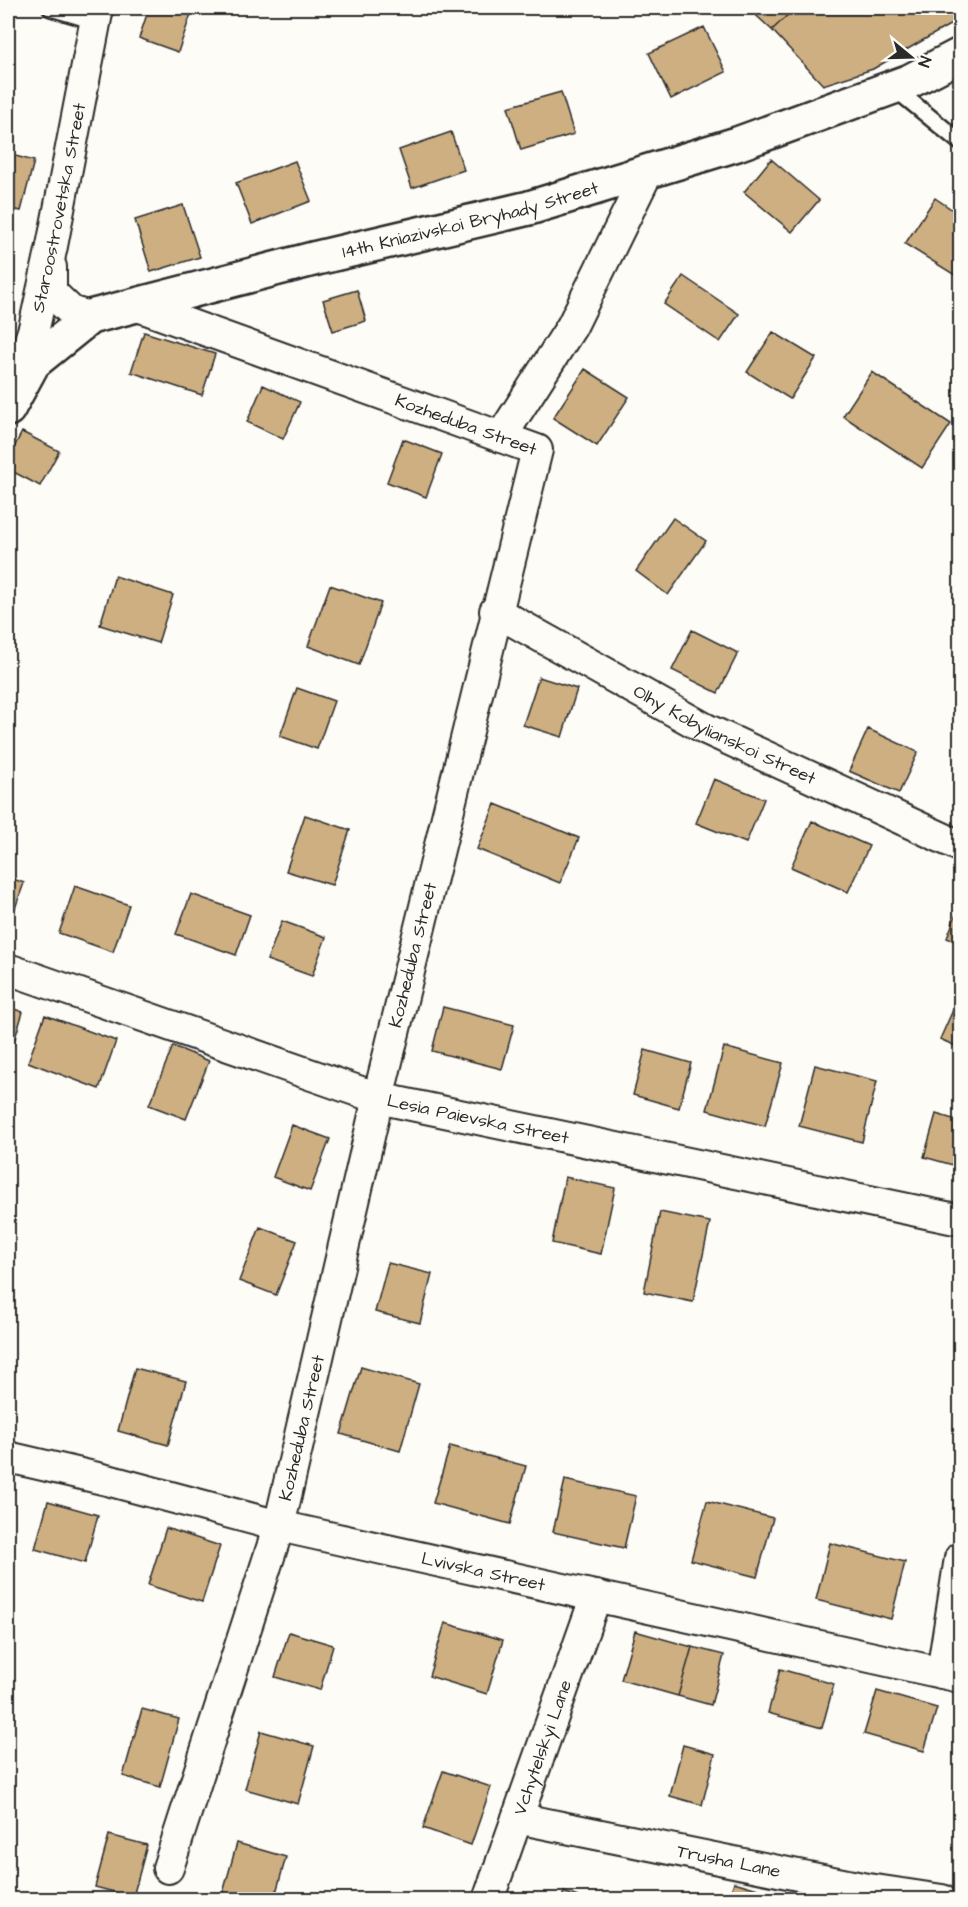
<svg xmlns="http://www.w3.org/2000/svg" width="968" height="1907" font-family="'Architects Daughter',sans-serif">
<rect width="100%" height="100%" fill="#fdfcf7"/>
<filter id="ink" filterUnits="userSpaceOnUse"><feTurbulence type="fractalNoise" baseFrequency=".0167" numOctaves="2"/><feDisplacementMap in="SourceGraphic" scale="12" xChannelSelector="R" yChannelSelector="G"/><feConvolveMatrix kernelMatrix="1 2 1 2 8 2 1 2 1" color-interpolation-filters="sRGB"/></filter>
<g filter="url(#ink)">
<path fill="#cdaf81" stroke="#2b2b2b" stroke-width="1.5" d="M149,8H182L192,11L178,52L139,38Z
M748,8H795L772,30Z
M795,8H960V19L873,69L823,85L772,30Z
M704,27L726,72L671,99L649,53Z
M561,92L574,134L521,150L508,107Z
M451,132L464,170L412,188L399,150Z
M8,154L34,161L21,211L8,208Z
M771,159L819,200L792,232L744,192Z
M295,161L311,201L252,224L236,183Z
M935,198L960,215V273L958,277L905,244Z
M183,205L200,257L151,272L135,220Z
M683,276L739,314L720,342L664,304Z
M357,290L366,321L333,331L323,300Z
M144,332L215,354L202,395L131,372Z
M773,332L816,358L790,399L747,372Z
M585,369L629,397L597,446L553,418Z
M872,372L951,424L922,468L843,416Z
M263,385L300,402L283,439L247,422Z
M22,432L59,451L40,486L8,469V459Z
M403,439L442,454L426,497L387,482Z
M673,518L706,541L668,595L636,571Z
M115,576L173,595L158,643L100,625Z
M330,585L381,603L359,665L308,646Z
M692,630L738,653L718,693L672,670Z
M539,677L577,689L562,737L523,725Z
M297,688L334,701L317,749L280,736Z
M868,729L918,752L899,793L849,771Z
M714,779L764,799L746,843L696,823Z
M495,804L579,838L560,883L477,849Z
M305,815L350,830L332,885L286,871Z
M812,821L869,846L848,892L791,867Z
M8,877L24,883L12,917L8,915Z
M75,886L129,905L113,952L59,933Z
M191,894L250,915L236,955L176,934Z
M960,904V943L947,938Z
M282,921L326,937L312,976L267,960Z
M8,1007L23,1012L9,1058L8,1057Z
M443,1007L514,1025L502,1069L432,1051Z
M953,1010L960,1013V1048L940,1039Z
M45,1015L116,1041L99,1089L28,1062Z
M173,1046L209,1061L186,1119L149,1105Z
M724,1047L783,1063L765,1126L707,1110Z
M645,1050L691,1063L679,1108L633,1095Z
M815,1065L877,1081L862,1142L799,1126Z
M936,1114L960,1121V1167L924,1157Z
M292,1125L330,1139L310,1191L273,1177Z
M565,1177L615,1188L601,1254L552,1243Z
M660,1212L710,1222L693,1302L644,1292Z
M260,1227L297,1241L276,1295L239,1281Z
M388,1263L432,1274L420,1323L375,1312Z
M361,1367L419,1384L400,1451L341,1434Z
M135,1368L186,1381L168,1445L118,1431Z
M450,1446L526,1466L510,1524L433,1503Z
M565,1480L636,1496L624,1548L553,1532Z
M48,1501L98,1515L85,1563L35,1549Z
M707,1501L773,1518L757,1577L691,1560Z
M166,1528L220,1546L202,1602L148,1585Z
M830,1543L905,1562L891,1619L816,1600Z
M445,1623L503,1640L487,1694L429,1676Z
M635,1631L692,1647L678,1696L621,1680Z
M289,1632L333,1645L320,1690L275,1677Z
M692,1647L724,1655L711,1705L678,1696Z
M780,1669L834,1684L822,1728L768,1713Z
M877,1691L937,1708L924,1751L864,1734Z
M142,1709L179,1719L160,1787L123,1776Z
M261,1731L314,1746L298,1804L245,1789Z
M683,1745L715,1754L702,1805L670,1796Z
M443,1771L491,1787L471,1845L423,1828Z
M109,1835L147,1845L133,1897L95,1887Z
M237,1843L286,1857L274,1900H221Z
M734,1882L785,1897L784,1900H728Z
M564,1892L586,1900H561Z"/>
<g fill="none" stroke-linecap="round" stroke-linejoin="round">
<g stroke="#2b2b2b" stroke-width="20">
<path id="lane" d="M51,8L95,21
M893,87L960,142"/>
</g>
<g stroke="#2b2b2b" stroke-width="34">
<g id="street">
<path d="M51,267V292L72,312L90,317"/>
<path id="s1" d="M135,305L537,450L378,1098L279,1526L168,1868"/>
<path id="s2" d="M15,385L34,328L52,246L98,8"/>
<path d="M501,437L572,326L648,171"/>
<path id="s3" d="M495,611L706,729L960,846"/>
<path id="s4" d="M8,969L378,1098L960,1220"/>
<path id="s5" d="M8,1457L111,1481L279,1526L960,1677"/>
<path d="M942,1673L960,1558"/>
<path id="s6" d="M517,1818L862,1888L942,1900"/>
<path id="s7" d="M488,1900L596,1596"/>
</g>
</g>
<g stroke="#2b2b2b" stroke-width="38">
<g id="secondary">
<path id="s8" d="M8,409L33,363L90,317L317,258L529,208L737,144L910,81L960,55"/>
</g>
</g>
<use href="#lane" stroke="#fdfcf7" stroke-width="15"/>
<use href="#street" stroke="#fdfcf7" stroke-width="30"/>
<use href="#secondary" stroke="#fdfcf7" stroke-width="33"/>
</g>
</g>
<g text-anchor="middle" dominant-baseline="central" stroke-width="6" stroke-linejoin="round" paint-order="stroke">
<g font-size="18" fill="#2b2b2b" stroke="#fdfcf7">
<text stroke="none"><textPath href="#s2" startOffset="183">Staroostrovetska Street</textPath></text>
<text stroke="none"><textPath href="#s8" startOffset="518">14th Kniazivskoi Bryhady Street</textPath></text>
<text stroke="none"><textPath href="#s1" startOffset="352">Kozheduba Street</textPath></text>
<text stroke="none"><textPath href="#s3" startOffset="261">Olhy Kobylianskoi Street</textPath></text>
<text transform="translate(413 955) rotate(-76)">Kozheduba Street</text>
<text stroke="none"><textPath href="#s4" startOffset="494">Lesia Paievska Street</textPath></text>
<text transform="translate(302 1428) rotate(-77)">Kozheduba Street</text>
<text stroke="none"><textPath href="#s5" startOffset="489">Lvivska Street</textPath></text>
<text stroke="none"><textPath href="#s7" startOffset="162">Vchytelskyi Lane</textPath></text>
<text stroke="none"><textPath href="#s6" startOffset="216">Trusha Lane</textPath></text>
</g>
</g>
<rect width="968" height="1907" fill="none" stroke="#fdfcf7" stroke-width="30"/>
<rect x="15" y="15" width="938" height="1877" fill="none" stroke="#2b2b2b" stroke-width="2" filter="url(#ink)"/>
<g transform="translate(911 57) rotate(109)" stroke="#fdfcf7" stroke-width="4.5" paint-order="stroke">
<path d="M0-4.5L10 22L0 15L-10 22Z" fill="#2b2b2b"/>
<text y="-9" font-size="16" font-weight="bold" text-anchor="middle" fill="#2b2b2b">N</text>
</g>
</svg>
